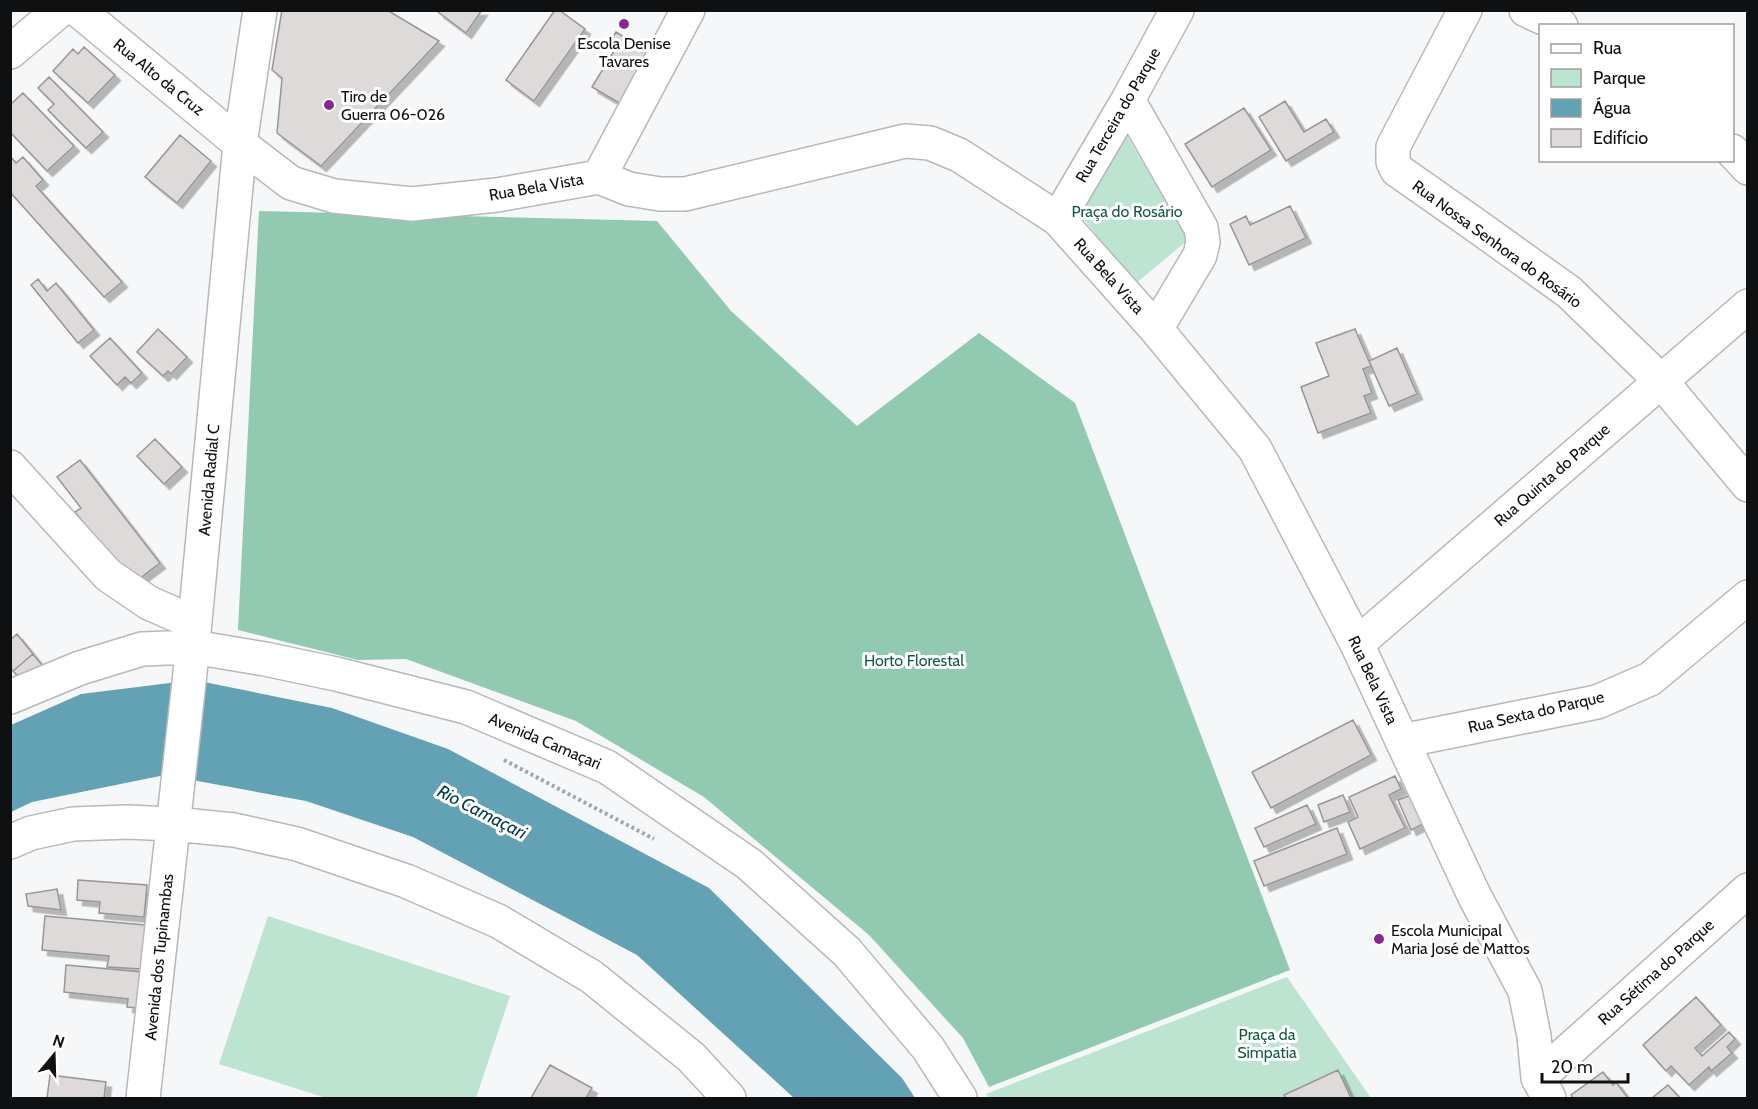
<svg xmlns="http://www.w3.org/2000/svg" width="1758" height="1109" font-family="Cabin,sans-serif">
<defs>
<filter id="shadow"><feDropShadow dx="5.5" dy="5.5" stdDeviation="0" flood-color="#0004"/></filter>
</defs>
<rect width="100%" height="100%" fill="#f5f7f9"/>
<path fill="#bce4d1" d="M1126,134L1188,240L1135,284L1080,214Z
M268,916L510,996L476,1098H326L219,1064Z
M1287,977L1371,1098H989L986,1094Z"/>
<path fill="#91cab0" d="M259,211L657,221L731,311L857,426L979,333L1075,403L1290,970L989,1087L963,1038L869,935L704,797L576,721L406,659L358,660L238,630Z"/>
<path fill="#63a1b4" d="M194,680L332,708L448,749L709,888L902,1078L915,1098H794L637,955L413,837L306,801L165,775L32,802L11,812V725L81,694Z"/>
<path fill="#dddad9" stroke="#989594" stroke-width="1.5" filter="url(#shadow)" d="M282,10H387L439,41L321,166L277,133L282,78L272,70Z
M439,10H482L466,33L438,12Z
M555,10H559L585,29L534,101L506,80Z
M616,32L651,54L621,104L592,87L614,51L607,46Z
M84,47L115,75L88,103L53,71L73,49L78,54Z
M49,77L103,132L86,148L48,110L54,104L38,88Z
M23,93L74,146L47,171L10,132V105Z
M1285,101L1304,132L1326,119L1334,132L1286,161L1259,117Z
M1244,108L1271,150L1212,187L1185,144Z
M180,135L211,161L177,203L145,177Z
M10,156L16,163L23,157L43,180L36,186L122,282L104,297L10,192Z
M1290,206L1306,238L1249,265L1230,224L1246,216L1250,225Z
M38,279L47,291L56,283L94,330L78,343L31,285Z
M158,329L187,357L171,374L168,371L163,376L137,352Z
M1355,329L1371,366L1363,369L1372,393L1364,396L1371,413L1318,433L1301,387L1329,376L1316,343Z
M110,338L142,373L131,383L125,377L117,385L90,356Z
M1397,348L1417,394L1389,406L1369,361Z
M155,439L182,467L164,484L137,456Z
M80,460L160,563L131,585L75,512L81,508L57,477Z
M17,634L33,654L13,671L10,668V640Z
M33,654L50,675L26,684L13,671Z
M1353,720L1371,755L1271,808L1252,772Z
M1395,776L1401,789L1389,795L1405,828L1360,849L1348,822L1358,817L1349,797Z
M1343,795L1350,812L1324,822L1318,805Z
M1411,795L1423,824L1411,830L1398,800Z
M1307,805L1316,824L1264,847L1255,828Z
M1337,828L1347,854L1264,886L1254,861Z
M78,880L147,885L144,917L99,913L100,902L77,900Z
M57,889L61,910L28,906L26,894Z
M45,916L145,925L142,969L107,967L109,956L42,950Z
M66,965L142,972L139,1008L127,1007L128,999L64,992Z
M1696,997L1721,1025L1695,1048L1702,1056L1729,1032L1735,1039L1727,1047L1732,1053L1711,1071L1709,1067L1689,1085L1671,1066L1666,1071L1643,1045Z
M550,1065L592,1088L586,1098H531Z
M1338,1070L1351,1098H1286L1284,1095Z
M1603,1072L1613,1085L1616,1082L1628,1098H1573L1571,1095Z
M50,1075L106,1082L104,1098H47Z
M1668,1085L1680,1098H1652Z"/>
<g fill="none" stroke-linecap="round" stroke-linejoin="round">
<g stroke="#b6b8ba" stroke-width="36">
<path id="minor" d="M78,10L240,144L291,183L334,196L412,204L497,195L599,177L629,189L660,194H685L905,141L930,143L959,155L1058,219L1156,329L1255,449L1357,644L1474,895L1525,991L1534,1036L1538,1078L1549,1098
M1465,10L1393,147V162L1397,170L1474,224L1569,292L1661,381L1748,485
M1526,10L1561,26
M10,52L60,10
M1128,100L1201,228L1203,242L1200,255L1156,329
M1732,151L1748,168
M599,177L688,10
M1058,219L1128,100L1177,10
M10,467L108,575L149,603L195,623
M1357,644L1748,306
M10,697L80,668L142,649L193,647L265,659L336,674L466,707L607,767L749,864L847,952L928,1048L960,1098
M1402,741L1597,702L1650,679L1748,597
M10,842L31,833L73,824L127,822L173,824L234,830L297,844L406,881L498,921L592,977L691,1057L729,1098
M1538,1078L1748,890
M143,1098L191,664L240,144L260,10"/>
</g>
<path stroke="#a5a6a8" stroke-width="4" stroke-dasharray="3 3" stroke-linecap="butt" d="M504,760L654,839"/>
<use href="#minor" stroke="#fff" stroke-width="33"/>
</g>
<g fill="#852893" stroke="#fff" stroke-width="2">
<circle cx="624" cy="24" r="6"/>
<circle cx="329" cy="105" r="6"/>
<circle cx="1379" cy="939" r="6"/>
</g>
<g text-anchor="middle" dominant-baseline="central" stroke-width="6" stroke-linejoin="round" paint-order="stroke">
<g font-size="16" fill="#0f1011" stroke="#fff" text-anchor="start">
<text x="624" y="43" text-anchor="middle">Escola Denise<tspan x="624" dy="18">Tavares</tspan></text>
<text x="341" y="96">Tiro de<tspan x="341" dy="18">Guerra 06-026</tspan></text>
<text x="1391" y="930">Escola Municipal<tspan x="1391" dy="18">Maria José de Mattos</tspan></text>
</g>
<g font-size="16" fill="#0f1011" stroke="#fff">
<text transform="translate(159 77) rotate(39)">Rua Alto da Cruz</text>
<text transform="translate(1118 115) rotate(-60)">Rua Terceira do Parque</text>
<text transform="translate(536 187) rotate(-10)">Rua Bela Vista</text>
<text transform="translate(1497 244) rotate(36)">Rua Nossa Senhora do Rosário</text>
<text transform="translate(1109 276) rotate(48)">Rua Bela Vista</text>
<text transform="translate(1552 475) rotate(-41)">Rua Quinta do Parque</text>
<text transform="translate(209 480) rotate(-85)">Avenida Radial C</text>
<text transform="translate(1373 680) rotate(65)">Rua Bela Vista</text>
<text transform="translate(1536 712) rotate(-13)">Rua Sexta do Parque</text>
<text transform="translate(545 741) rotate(23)">Avenida Camaçari</text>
<text transform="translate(159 957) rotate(-84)">Avenida dos Tupinambas</text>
<text transform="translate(1656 972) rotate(-42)">Rua Sétima do Parque</text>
</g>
<g font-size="16" fill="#155b42" stroke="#fff">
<text x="1127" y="211">Praça do Rosário</text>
<text x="914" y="660">Horto Florestal</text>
<text x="1267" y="1034">Praça da<tspan x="1267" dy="18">Simpatia</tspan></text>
</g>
<g font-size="18" font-style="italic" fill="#003b48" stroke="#fff">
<text transform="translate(482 812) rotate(27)">Rio Camaçari</text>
</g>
</g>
<rect width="1758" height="1109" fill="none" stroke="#0f1011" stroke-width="24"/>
<rect x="1539" y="24" width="195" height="138" fill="#ffffff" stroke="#9f9fa0" stroke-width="1.5"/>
<rect x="1551" y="44" width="30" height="9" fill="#ffffff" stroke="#9f9fa0" stroke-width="1.5"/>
<text x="1593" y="54" font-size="18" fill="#0f1011">Rua</text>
<rect x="1551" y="69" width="30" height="18" fill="#bce4d1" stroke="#9f9fa0" stroke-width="1.5"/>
<text x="1593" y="84" font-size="18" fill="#0f1011">Parque</text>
<rect x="1551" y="99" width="30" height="18" fill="#63a1b4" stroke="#9f9fa0" stroke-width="1.5"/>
<text x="1593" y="114" font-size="18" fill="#0f1011">Água</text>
<rect x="1551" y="129" width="30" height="18" fill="#dddad9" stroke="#9f9fa0" stroke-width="1.5"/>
<text x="1593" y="144" font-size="18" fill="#0f1011">Edifício</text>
<g transform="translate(54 1055) rotate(19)" stroke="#ffffff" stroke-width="4.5" paint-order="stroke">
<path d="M0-4.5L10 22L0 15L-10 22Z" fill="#0f1011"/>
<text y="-9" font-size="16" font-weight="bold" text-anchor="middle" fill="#0f1011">N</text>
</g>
<path d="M1542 1073v9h86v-9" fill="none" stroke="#0f1011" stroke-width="3"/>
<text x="1551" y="1073" font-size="18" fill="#0f1011" stroke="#ffffff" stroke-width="4.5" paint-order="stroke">20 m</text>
</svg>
